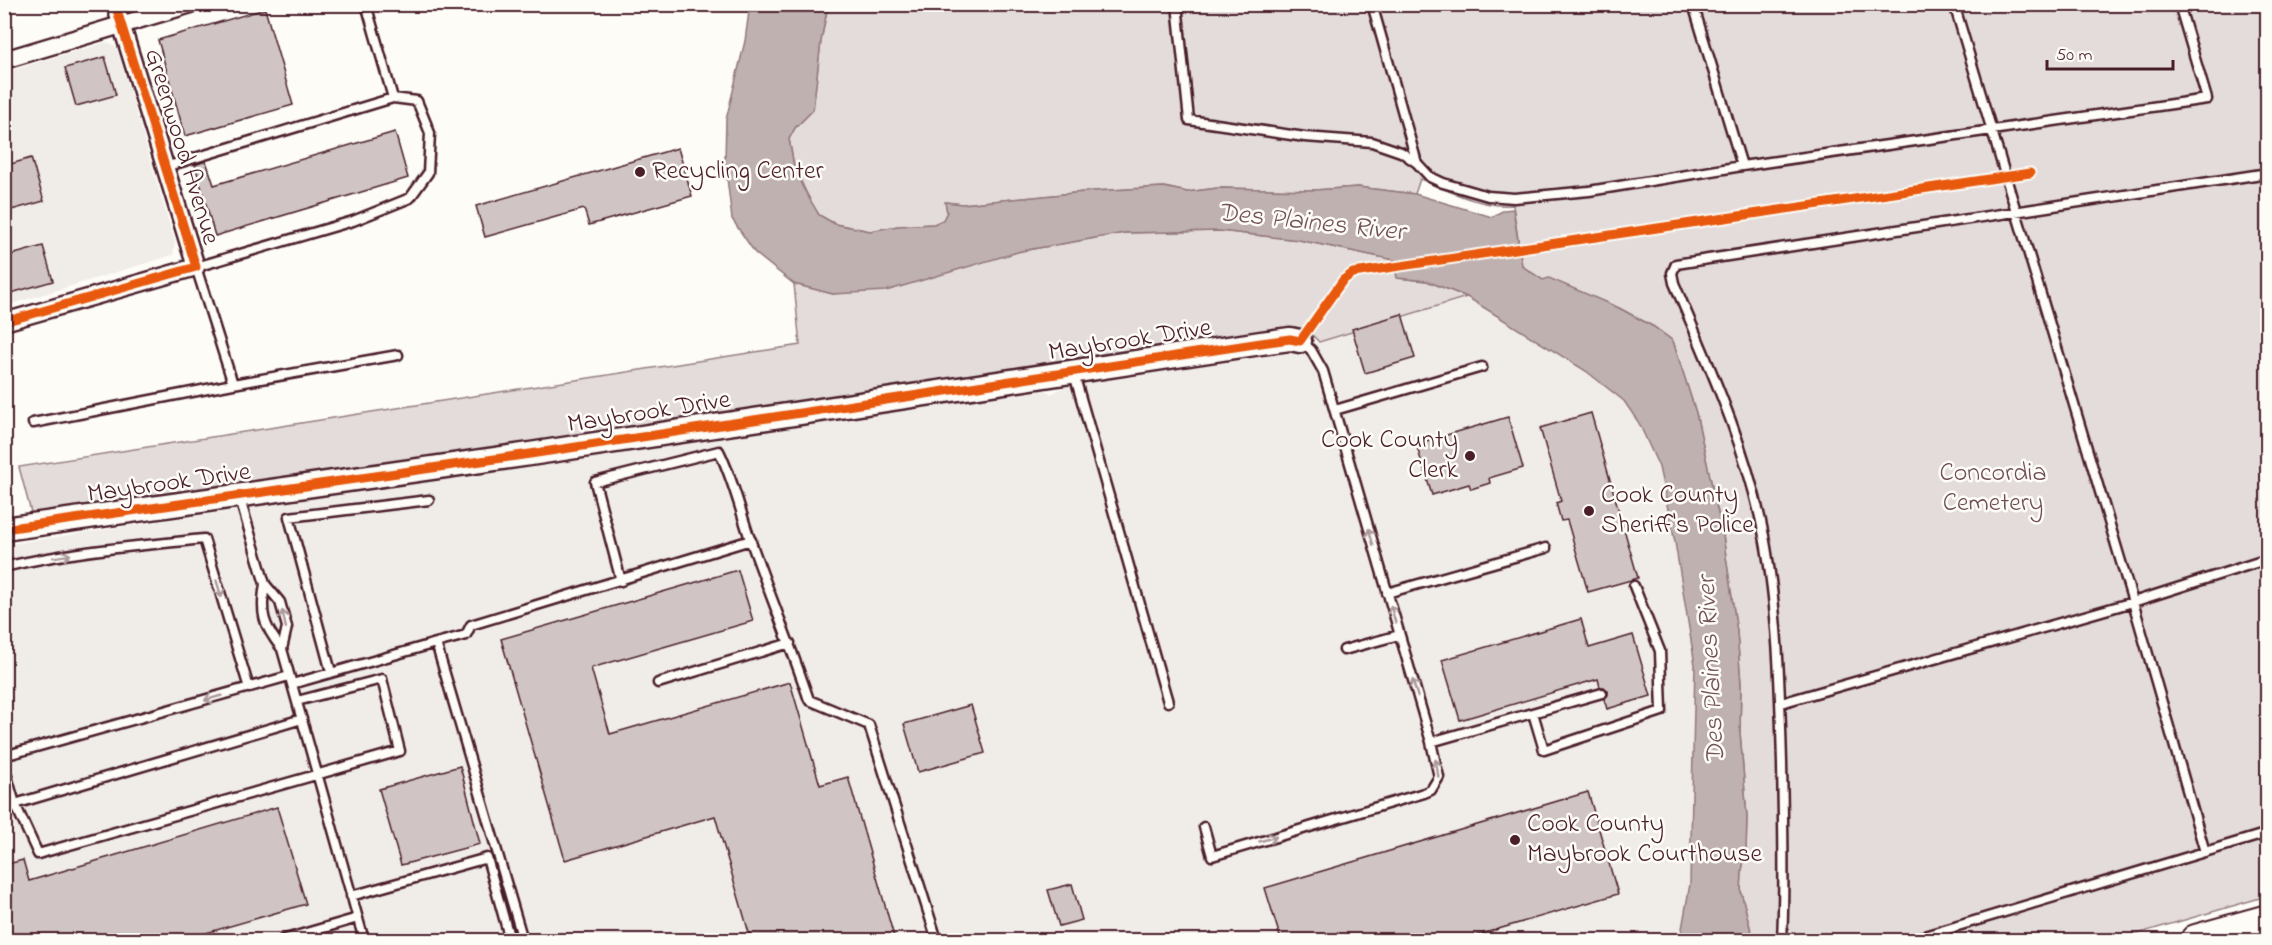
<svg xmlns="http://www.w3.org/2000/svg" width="2272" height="945" font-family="'Indie Flower',sans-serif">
<rect width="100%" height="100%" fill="#fdfcf7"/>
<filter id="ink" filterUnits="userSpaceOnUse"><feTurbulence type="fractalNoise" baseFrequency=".0167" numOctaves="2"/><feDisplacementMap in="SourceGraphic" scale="12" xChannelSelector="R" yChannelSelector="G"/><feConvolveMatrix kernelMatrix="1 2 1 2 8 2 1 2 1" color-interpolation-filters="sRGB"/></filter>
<g filter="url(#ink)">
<path fill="#f0ece8" d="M107,42L115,46L118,52L175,243L173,255L5,306V72Z
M1467,297L1586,371L1624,401L1639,423L1659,467L1675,542L1695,665L1690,884L1680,940H5L4,545L1039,388L1049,392L1051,394L1087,374L1103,373L1130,376L1279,354Z"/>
<path fill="#e3dcda" stroke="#967e82" stroke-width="1.5" d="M828,5H2267V896L2116,940H1750L1751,931L1741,892L1742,870L1746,851L1747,817L1740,732L1741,684L1737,632L1723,536L1696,413L1673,341L1654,327L1619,308L1543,280L1522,266L1513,205C1482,208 1449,191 1420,179L1415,194L1358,187L1315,190L1218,188L1187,192L1164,187L1094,191L963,204L946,202L947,212L943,220L934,224L898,226L870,231L835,224L819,215L812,205L794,166L789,139L795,128L813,110L821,41Z
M1220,231L1299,240L1395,260L1397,278L1427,281L1467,297L1319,342L1312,335L1292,329L32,516L19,467L800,345L794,284L833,294L1021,251L1124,233Z"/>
<path fill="#c0b1b1" stroke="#91777b" stroke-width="1.5" d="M750,4L828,5L821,41L813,110L795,128L789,139L794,166L802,186L819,215L835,224L870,231L898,226L934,224L943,220L947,212L945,202L963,204L1094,191L1164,187L1187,192L1218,188L1315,190L1358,187L1415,194L1492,217L1504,210L1513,209L1522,266L1543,280L1549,278L1619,308L1654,327L1673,341L1696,413L1723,536L1737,632L1741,684L1740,732L1747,817L1746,851L1742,870L1741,892L1751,931L1750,940H1680L1690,884L1695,665L1675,542L1659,467L1639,423L1624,401L1586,371L1467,297L1427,281L1397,278L1394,260L1299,240L1220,231L1124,233L1021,251L886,291L833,294L794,284L755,253L732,219L725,161L726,120L745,41Z"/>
<path fill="#fdfcf7" d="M1519,246L1520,254L1393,272L1392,263Z"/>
<path fill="#d0c5c4" stroke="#4a1f2b" stroke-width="1.5" d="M265,9L293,105L185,136L158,40Z
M105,57L116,95L76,106L65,68Z
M395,132L408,178L215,236L195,165L206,161L214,185Z
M678,148L692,196L589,225L584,209L485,237L476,206Z
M31,158L44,201L4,212V166Z
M43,246L53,281L4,295V257Z
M1402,314L1415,358L1365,373L1352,329Z
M1591,413L1638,578L1588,592L1567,520L1561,521L1556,503L1561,501L1540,428Z
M1508,417L1523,468L1489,478L1490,483L1471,489L1469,484L1432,495L1416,444Z
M738,570L753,621L591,668L610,734L790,682L820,785L848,777L895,940H751L715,816L565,860L501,639Z
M1581,619L1589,648L1633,635L1651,696L1607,709L1604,699L1608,695V691L1604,687H1600L1598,679L1460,720L1442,660Z
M971,705L985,753L918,772L904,724Z
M460,766L480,844L401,865L379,789Z
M1588,792L1618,894L1461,940H1281L1265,888Z
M277,807L306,904L182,940H4V865L23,860L29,881Z
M1072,884L1082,920L1059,926L1048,890Z"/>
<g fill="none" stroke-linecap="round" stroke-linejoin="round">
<g stroke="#4a1f2b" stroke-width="13">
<path id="lane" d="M366,4L393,98
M1177,4L1189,120L1305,137L1372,142L1401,152L1417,163L1430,177L1443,183L1488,196L1514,198L1589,191L1742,166L2207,99L2179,4
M1372,4L1417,163
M1693,4L1742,166
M1954,4L2133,602L2205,852
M1074,374L1168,702
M233,384L398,355
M1335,410L1482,367
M33,423L233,384L196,267L353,221L410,198L428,173L430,133L417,101L393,98L165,167
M239,496L265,584L280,602L287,627L282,649C263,625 260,614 265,584
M4,567C70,551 137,546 204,539L249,688
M621,581L595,482L719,451C733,479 740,510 750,539C769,593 791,646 809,700L869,725L937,940
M1387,593L1546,548
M436,643L466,635L471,625L751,540
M282,649L364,940
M1344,650L1399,635
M331,672L289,517L429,500
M658,683L790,643
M292,684L436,643L523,940
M297,701L382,679L400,751L38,854L15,804L302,719
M1781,703L2133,602L2268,559
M1533,713L1544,750L1662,711L1660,651L1634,586
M1431,742L1602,693
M4,756L289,676
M4,766L15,804
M1204,827L1212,856L1424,793L1431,790L1439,777L1431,742L1323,371L1311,350L1301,341
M351,896L487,858L510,940
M282,940L358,918
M1782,940C1785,881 1783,822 1782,763C1780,688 1778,610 1764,536C1747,448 1709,365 1674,283L1672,273L1676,264L2268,173
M1911,940L2268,833"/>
</g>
<g stroke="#4a1f2b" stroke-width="21">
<path id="street" d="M4,60L191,4
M4,322L196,267L115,4"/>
</g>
<g stroke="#4a1f2b" stroke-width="27">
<path id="secondary" d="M4,529L530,454L1261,343L1290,339L1300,341"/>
</g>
<g stroke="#4a1f2b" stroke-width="34">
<path id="highway" d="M2196,940L2268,920"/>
</g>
<use href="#lane" stroke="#fdfcf7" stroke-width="8"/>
<use href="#street" stroke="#fdfcf7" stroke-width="16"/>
<use href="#secondary" stroke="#fdfcf7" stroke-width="22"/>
<use href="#highway" stroke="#fdfcf7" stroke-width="30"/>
<g stroke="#fdfcf7" stroke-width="13">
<path id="cycleway" d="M4,322L196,267L115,4
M4,529L530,454L1261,343L1290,339L1300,341L1343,280L1353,273L2030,173"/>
</g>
<use href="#cycleway" stroke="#e8590c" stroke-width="9"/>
</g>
<defs><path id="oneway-shaft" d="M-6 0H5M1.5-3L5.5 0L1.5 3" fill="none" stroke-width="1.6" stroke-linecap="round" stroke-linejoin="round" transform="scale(1.5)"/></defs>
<g stroke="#ac999b">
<use href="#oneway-shaft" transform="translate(1371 537) rotate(-106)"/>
<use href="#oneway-shaft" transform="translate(62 556) rotate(-9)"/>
<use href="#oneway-shaft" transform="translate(219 589) rotate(73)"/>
<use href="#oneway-shaft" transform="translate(1393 614) rotate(-106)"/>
<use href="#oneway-shaft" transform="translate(284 619) rotate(-102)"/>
<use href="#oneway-shaft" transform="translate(1415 688) rotate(-107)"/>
<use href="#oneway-shaft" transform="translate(213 698) rotate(164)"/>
<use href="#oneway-shaft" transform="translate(1437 768) rotate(-99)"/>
<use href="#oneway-shaft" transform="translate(1268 839) rotate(-16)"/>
</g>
</g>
<g fill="#4a1f2b" stroke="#fdfcf7" stroke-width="2">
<circle cx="640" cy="172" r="6"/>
<circle cx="1470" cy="456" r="6"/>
<circle cx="1589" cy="511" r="6"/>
<circle cx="1515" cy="840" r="6"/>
</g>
<g text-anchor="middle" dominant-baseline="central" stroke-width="5" stroke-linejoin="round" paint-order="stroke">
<g font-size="26" fill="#4a1f2b" stroke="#fdfcf7">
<text transform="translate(181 147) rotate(73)">Greenwood Avenue</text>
<text transform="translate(1130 341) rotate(-9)">Maybrook Drive</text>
<text transform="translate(649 413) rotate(-9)">Maybrook Drive</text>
<text transform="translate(169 484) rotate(-8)">Maybrook Drive</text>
</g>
<g font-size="26" fill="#4a1f2b" stroke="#fdfcf7" text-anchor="start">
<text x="652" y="172">Recycling Center</text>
<text x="1458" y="441" text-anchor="end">Cook County<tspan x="1458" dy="30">Clerk</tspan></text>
<text x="1601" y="496">Cook County<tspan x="1601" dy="30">Sheriff's Police</tspan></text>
<text x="1527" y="825">Cook County<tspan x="1527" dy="30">Maybrook Courthouse</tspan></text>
</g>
<g font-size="26" fill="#704e57" stroke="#fdfcf7">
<text x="1993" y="474">Concordia<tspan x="1993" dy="30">Cemetery</tspan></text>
</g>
<g font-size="27" font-style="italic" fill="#73525a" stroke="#fdfcf7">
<text transform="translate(1311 223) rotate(6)">Des Plaines River</text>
<text transform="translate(1712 670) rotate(-93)">Des Plaines River</text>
</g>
</g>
<rect width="2272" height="945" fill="none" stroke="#fdfcf7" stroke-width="24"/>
<rect x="12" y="12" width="2248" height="921" fill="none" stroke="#4a1f2b" stroke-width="2" filter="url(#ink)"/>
<path d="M2047 60v9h126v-9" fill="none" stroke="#4a1f2b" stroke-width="3"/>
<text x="2056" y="60" font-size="18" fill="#4a1f2b" stroke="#fdfcf7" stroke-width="4.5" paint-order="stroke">50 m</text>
</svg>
